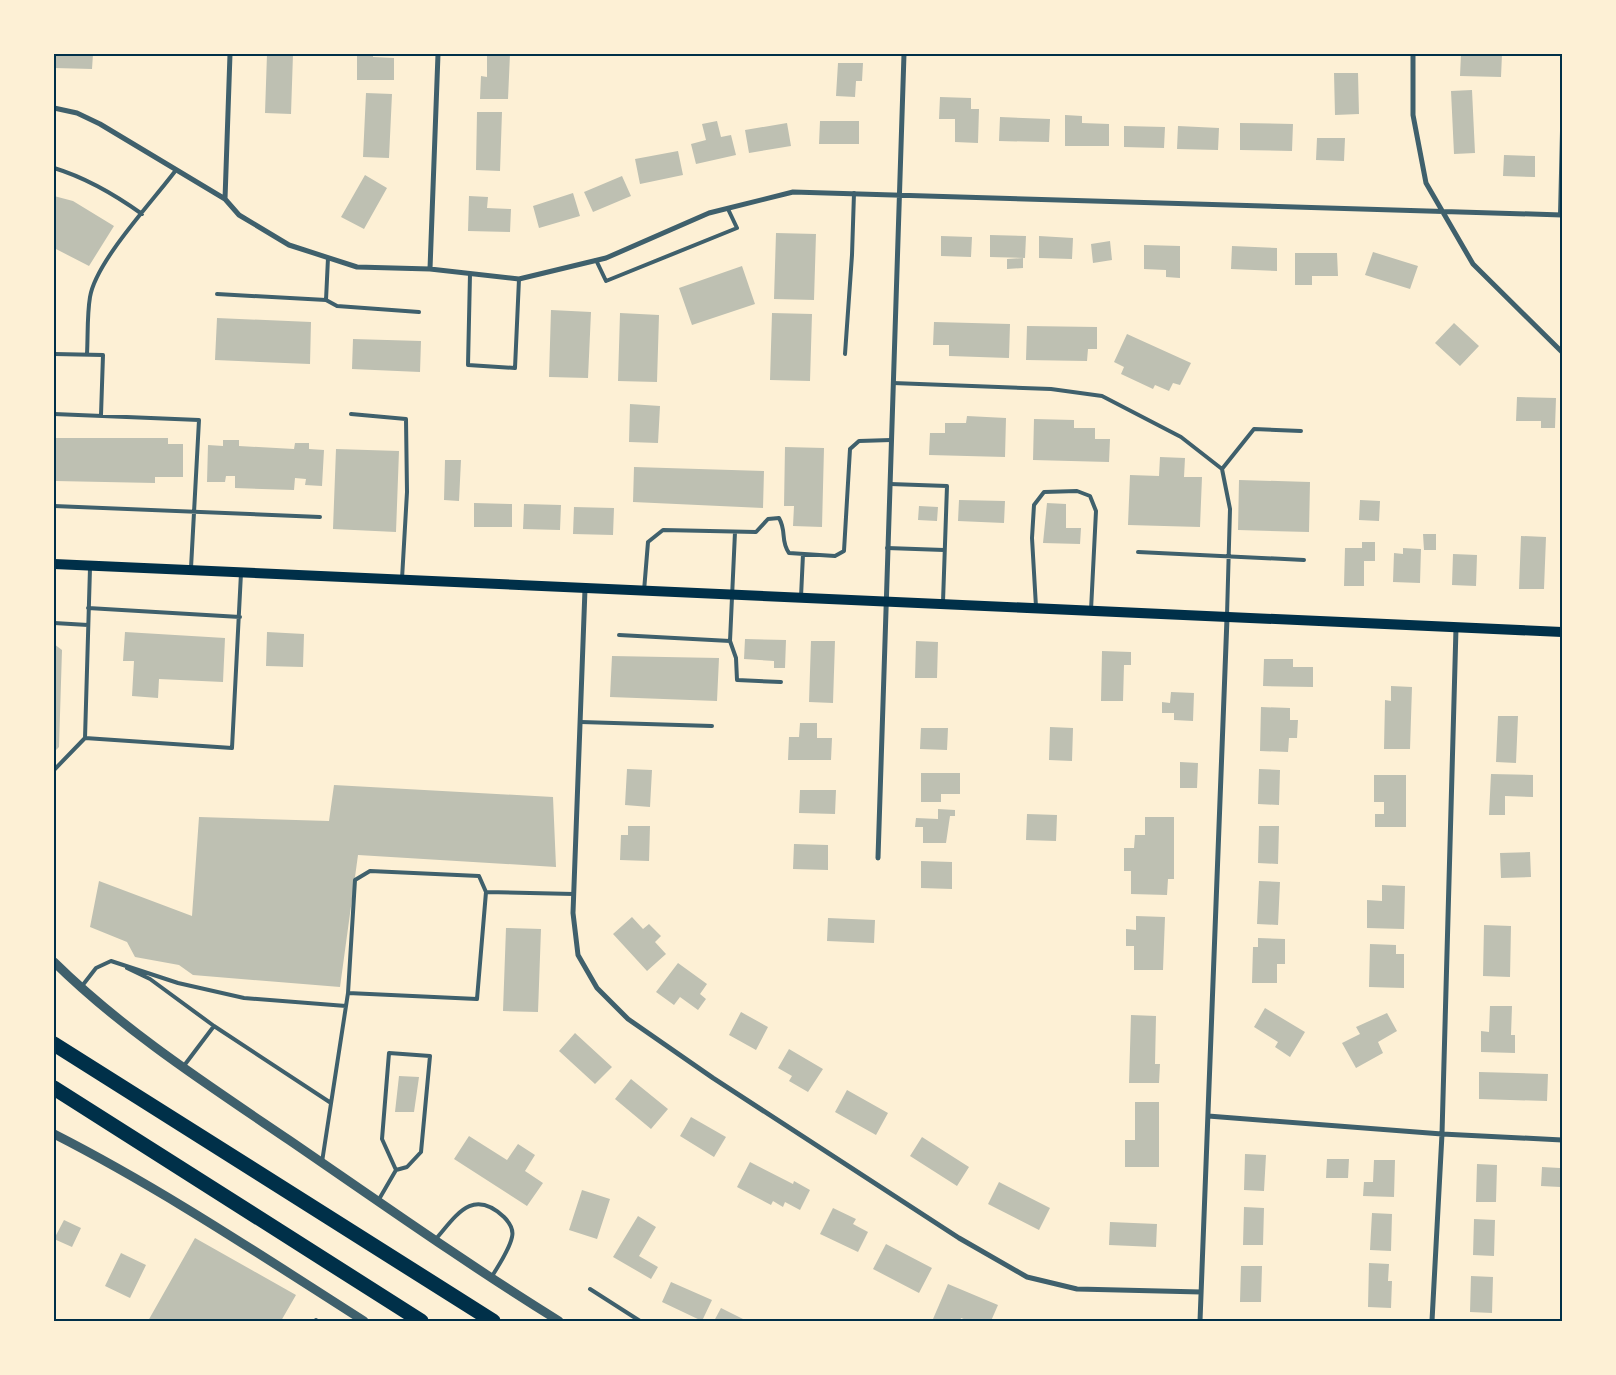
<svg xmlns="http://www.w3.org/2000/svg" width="1616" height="1375" font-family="'IBM Plex Serif',serif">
<rect width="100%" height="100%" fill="#fdf0d5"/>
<path fill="#bec0b2" d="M54,54H93L92,69L54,68Z
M267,54H293L291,114L265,113Z
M357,54H373V57L394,58V80H357Z
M487,54H510L508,99H480L481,76L487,77Z
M1461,54H1502L1501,77L1460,76Z
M838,63H863L862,81H856L855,97L836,96Z
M1334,73H1358L1359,114L1335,115Z
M1472,90L1475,153L1454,154L1451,91Z
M366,93L392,94L389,158L363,157Z
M940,97L971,98V109H979L978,143L955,142V119H939Z
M477,112H502L500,171L476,170Z
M1065,115L1082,116V123L1109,124V146H1065Z
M1000,117L1050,119L1049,142L999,141Z
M717,121L721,137L731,135L736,155L696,164L691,144L706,140L702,124Z
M820,121H859V144H819Z
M787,123L791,146L749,153L745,130Z
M1240,123L1293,124L1292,151L1240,150Z
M1124,126L1165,127L1164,148L1124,147Z
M1178,126L1219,128L1218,150L1177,149Z
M1317,138H1345L1344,161L1316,160Z
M678,151L683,175L640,184L635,159Z
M1504,155L1535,156V177L1503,176Z
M365,175L387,188L364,229L341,217Z
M622,176L631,196L593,212L584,192Z
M573,193L580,216L539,228L533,206Z
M54,196L73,201L114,226L89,266L54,248Z
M469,196L488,197L487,208L511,209L510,232L468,231Z
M776,233L816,234L814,300L774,299Z
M990,235L1026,236L1025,258L990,257Z
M941,236L972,237L971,257L941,256Z
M1039,236L1073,238L1072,259L1039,258Z
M1110,241L1112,260L1093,263L1091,244Z
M1144,245L1180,246V278L1166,277V270L1144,269Z
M1232,246L1277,248V271L1231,269Z
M1373,252L1418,266L1410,289L1365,275Z
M1295,253H1337L1338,276H1312V285H1295Z
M1023,258V268L1007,269V259Z
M742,266L755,304L692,325L679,288Z
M551,310L591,312L588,378L549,377Z
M620,313L659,315L657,382L618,381Z
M772,313L812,314L810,381L770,380Z
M217,318L311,322L310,364L215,360Z
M934,322L1010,324L1009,358L949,356V345H933Z
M1454,323L1479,346L1460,366L1435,343Z
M1027,326L1097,327V349H1088L1087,361L1026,360Z
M1127,334L1191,363L1180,385L1173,383L1169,391L1155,385L1153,389L1121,374L1124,367L1114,362Z
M353,339L421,341L420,372L352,369Z
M1517,397L1556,398L1555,428H1541V421H1516Z
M630,404L660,406L658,443L629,442Z
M967,416L1006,418L1005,457L929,455L930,433H945V423H966Z
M1034,419L1074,420V428H1095V439H1110L1109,462L1033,460Z
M54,438H168V444H183V477H155V483L55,481Z
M223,440H239V446L294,449L295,443H309V449L324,450L322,486L305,485L306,479L295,478L294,490L235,488V476H226L225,482H207L208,445L223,446Z
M785,447L824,448L822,527L793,526L794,506H784Z
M336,449L399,451L396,532L333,529Z
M1160,457L1185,458L1184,477H1202L1200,527L1128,525L1130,475L1159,476Z
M445,460H461L459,501L444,500Z
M634,467L764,471L763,508L633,502Z
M1239,480L1310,482L1309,532L1238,530Z
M959,500L1005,501L1004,523L958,521Z
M1360,500L1380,501L1379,521L1359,520Z
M474,503L512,504V527H474Z
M1047,503L1066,504V528H1081L1080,544L1043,543Z
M524,504L561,505L560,530L523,529Z
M919,506L938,507L937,521L918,520Z
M574,507L614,508L613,535L573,534Z
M1423,534H1436V550H1424Z
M1521,536L1546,537L1544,589H1519Z
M1362,542H1375V561H1364V586H1344L1345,548H1362Z
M1403,548L1421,549L1420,583L1393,582L1394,553L1403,554Z
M1453,554L1477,555L1476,586L1452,585Z
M125,632L225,638L223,682L159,679L158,698L132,696L134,661H123Z
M267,632L304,634L303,667L266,666Z
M745,639L786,640L785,668H774V661L744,659Z
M811,641H835L833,703L809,702Z
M916,641L938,642L937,678H915Z
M54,644L62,650L59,747L54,752Z
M1102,651L1131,652V665H1124L1123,701H1101Z
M612,656L719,658L717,701L610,697Z
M1264,659H1293V667H1313V687L1263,686Z
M1391,686L1412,687L1410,749H1384L1385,700L1391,701Z
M1171,692L1194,693L1193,721L1174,720V713H1162V702L1170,703Z
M1261,707L1290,708V720H1298L1297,738H1289L1288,752L1260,751Z
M1498,716H1518L1516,763L1496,762Z
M800,723H817V738H832L831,760H788L789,737H799Z
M1050,727L1073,728L1072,761L1049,760Z
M921,728H948L947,750L920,749Z
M1180,762L1198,763L1197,788H1180Z
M627,769L652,770L650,807L625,805Z
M1259,769L1280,770L1279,805L1258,804Z
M921,773H960V794H941V802H921Z
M1491,774L1533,775V797L1505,796V815H1489Z
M1374,775H1406V827H1375V814H1384V802H1374Z
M334,785L553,797L556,867L358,855L340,987L193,975L179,965L135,957L127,942L90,927L99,881L192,916L199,817L329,821Z
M800,790H836L835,814L799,813Z
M938,809L955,810V816H950L946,843H923V827H915L916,818L938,819Z
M1027,814L1057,815L1056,841L1026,840Z
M1145,817H1174V879H1168L1167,895L1131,894V871H1124V848H1134L1135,835H1145Z
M628,826H650L649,861L620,860L621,835H628Z
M1259,826H1279L1278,864L1258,863Z
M794,844L828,845V870L793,869Z
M1530,852L1531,877L1501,878L1500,853Z
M921,861L952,862V889L921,888Z
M1259,881L1280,882L1278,925L1257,924Z
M1382,885L1405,886L1404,929L1367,928V900L1382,901Z
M1136,916L1165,917L1163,970H1134V946H1126V929L1136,930Z
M632,917L643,929L649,924L661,936L655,942L666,954L647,971L613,934Z
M828,918L875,920L874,943L827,941Z
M1484,925L1511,926L1510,977L1483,976Z
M506,928L541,929L538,1012L503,1011Z
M1258,938L1285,939V964H1277V983H1252L1253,947H1258Z
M1370,944L1396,945V954H1404V988L1369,987Z
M678,963L707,984L700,994L706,999L698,1010L680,997L674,1005L656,992Z
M1490,1006H1512L1511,1035H1515V1053L1481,1052V1031L1489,1032Z
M1265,1008L1305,1032L1290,1057L1275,1047L1278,1042L1254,1027Z
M741,1012L768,1027L756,1050L729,1035Z
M1387,1013L1397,1031L1378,1042L1383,1053L1356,1068L1342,1043L1360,1034L1356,1027Z
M1131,1015L1156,1016L1155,1064H1160L1159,1083H1129Z
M575,1033L612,1067L595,1084L559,1051Z
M789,1049L823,1069L808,1092L789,1081L792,1076L778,1068Z
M1479,1072L1548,1074L1547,1101L1479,1099Z
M399,1076L419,1077L414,1112H395Z
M631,1079L668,1109L651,1129L615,1099Z
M847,1090L888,1113L876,1135L835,1112Z
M1135,1102H1159V1167H1125V1140H1135Z
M691,1117L726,1137L714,1157L680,1136Z
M469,1136L507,1160L518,1144L535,1155L525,1171L543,1183L527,1206L454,1159Z
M922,1137L969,1167L957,1186L910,1156Z
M1245,1154L1266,1155L1264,1191L1244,1190Z
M1327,1159H1349L1348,1178H1326Z
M1374,1160H1395L1394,1197L1363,1196L1364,1182H1373Z
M750,1162L793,1184L794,1181L810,1190L800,1210L785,1202L783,1207L773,1201L771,1205L737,1187Z
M1477,1164L1497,1165L1496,1202H1476Z
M1542,1167L1560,1168V1187L1541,1186Z
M999,1182L1050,1208L1039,1230L988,1204Z
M582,1190L610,1199L597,1239L569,1230Z
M1244,1207L1264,1208L1263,1245H1243Z
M833,1208L856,1219L853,1224L868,1232L858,1252L820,1234Z
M1372,1213L1392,1214L1391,1251L1370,1250Z
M638,1216L656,1227L639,1256L658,1267L651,1279L613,1257Z
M1474,1219L1495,1220L1494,1256L1473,1255Z
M64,1220L81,1228L72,1247L54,1239Z
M1110,1222L1157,1224L1156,1247L1109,1245Z
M195,1238L296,1295L281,1321H148Z
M886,1244L932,1268L919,1293L873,1269Z
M121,1253L146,1265L130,1298L105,1286Z
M1369,1263L1389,1264L1388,1281H1392L1391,1308L1368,1307Z
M1241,1266H1262L1261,1302H1240Z
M1471,1276L1493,1277L1492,1313L1470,1312Z
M671,1282L712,1300L702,1321L662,1302Z
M948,1284L998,1305L991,1321H969L961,1318L960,1321H939L933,1319Z
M721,1308L747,1321H714Z"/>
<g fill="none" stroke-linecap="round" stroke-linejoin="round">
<path stroke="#3f606c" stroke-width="4" d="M54,168C87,178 114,194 142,214
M1560,215L1562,131
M596,260L606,281L737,228L728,209
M470,274L468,365L515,368L519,279
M217,294L326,300L328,258
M326,300L337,306L419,312
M54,354L103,355L101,415
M87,354C88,335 87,315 90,297C96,261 153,201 176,170
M845,354L852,255L854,193
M893,383L1051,389L1102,396L1181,437L1222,469L1230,509L1227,615
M54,414L199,420L191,568
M351,414L406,419L407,492L402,579
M1222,469L1254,429L1301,431
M890,484L947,486L943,602
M54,506L320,517
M887,548L944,550
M1138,552L1304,560
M644,591L648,542L663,530L756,532L768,519L779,518C787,532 780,540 789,553L835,556L844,551L850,449L859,441L891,440
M801,597L803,554
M1036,607L1032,538L1034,505L1044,492L1077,491L1090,496L1096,511L1091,610
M88,608L240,617
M54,623L88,625
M619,635L730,641L735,532
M730,641L736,658L737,680L781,682
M581,722L712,726
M85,738L232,748L241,573
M54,770L85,738L90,568
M127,968L150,979L214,1026L331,1103
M82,986L96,968L111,961L178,983L244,998L346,1006
M348,993L477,999L486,892
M183,1067L214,1026
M322,1162L348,993L355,880L370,871L479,876L486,892L574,894
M378,1201L396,1170L407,1167L421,1152L430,1056L389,1053L382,1139L396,1170
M435,1240C456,1216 472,1187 504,1217C510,1223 514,1229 512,1237C509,1251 498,1266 491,1278
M590,1289L640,1321
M316,1321V1320"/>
<path stroke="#3f606c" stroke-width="5" d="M1413,54V115L1426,183L1473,264L1562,352
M54,108L77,113L100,124L225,199L239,215L289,245L357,267L430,269L519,279L606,258L709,213L793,192L1562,215
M225,199L230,54
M430,269L438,54
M585,589L573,913L578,955L597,988L628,1019L713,1078L959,1238L1027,1277L1077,1289L1201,1292
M878,858L904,54
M1208,1116L1442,1134L1562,1140
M1200,1321L1227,618
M1432,1321L1442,1134L1456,628"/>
<path stroke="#3f606c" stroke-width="9" d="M54,962C123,1030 208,1085 289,1140C378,1201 467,1264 559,1321
M54,1134C162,1189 262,1256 364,1321"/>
<path stroke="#003049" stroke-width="10" d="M54,564L1562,632"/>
<path stroke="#003049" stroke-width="15" d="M54,1044L493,1321
M54,1088L421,1321"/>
</g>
<rect width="1616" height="1375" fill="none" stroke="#fdf0d5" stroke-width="110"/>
<rect x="55" y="55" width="1506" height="1265" fill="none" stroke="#003049" stroke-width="2"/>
</svg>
